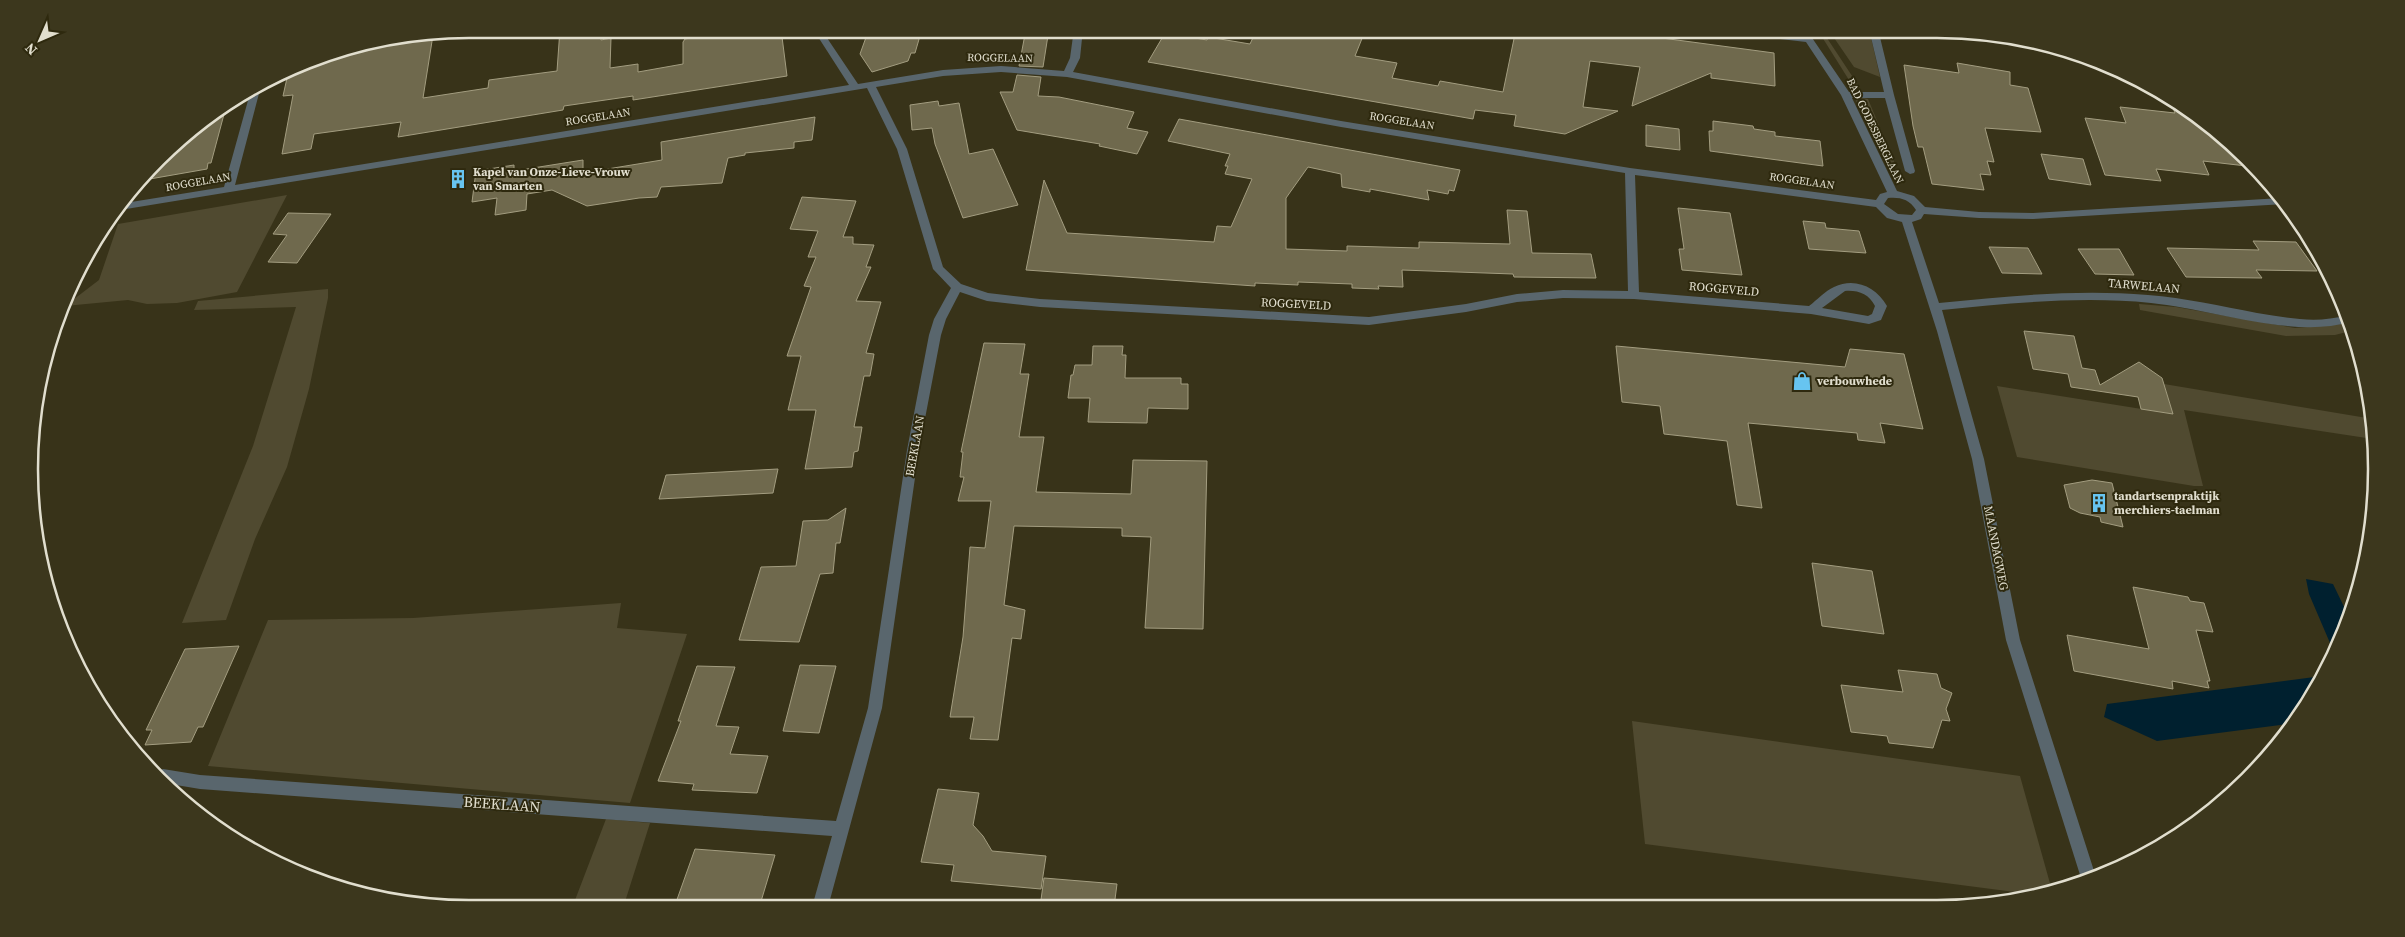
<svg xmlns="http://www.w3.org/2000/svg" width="2405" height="937" font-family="'Source Serif 4',serif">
<rect width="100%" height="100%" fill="#383319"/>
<path fill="#504a30" d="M1817,29H1821L1862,91L1854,88Z
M1828,29H1869L1880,77L1854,67Z
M1854,97L1868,99L1895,164L1890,163Z
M287,195L237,292L177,303L147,304L128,300L65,306L99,280L118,224Z
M328,289V298L309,389L287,467L255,539L226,620L182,623L253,446L296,307L194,310L198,301Z
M2139,304L2176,307L2295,328L2351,323L2354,330L2335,335L2286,336L2140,310Z
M2164,384L2373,419V439L2184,410L2203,486H2194L2017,457L1997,386L2173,414Z
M621,603L617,628L687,634L630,803L208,766L268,620L413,618Z
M1632,721L2020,776L2051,887L2030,894L1645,844Z
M606,819L650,823L623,908H572Z"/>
<path fill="#00202f" d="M2306,579L2333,584L2348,615L2333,650L2309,594Z
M2322,676L2317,689L2288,724L2157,741L2104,717L2107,704Z"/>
<path fill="#6f694d" stroke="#a39d80" d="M560,29H600L601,40L611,38L610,68L638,64V72L683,64V42L685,39L719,33L720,29H781L787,76L633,100V96L564,106L563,110L398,137L401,122L314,134L311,149L282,154L293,95L283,96L289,69L327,52L433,35L423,98L488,88L489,80L557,71Z
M869,29H922L915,53H911L908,61L872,72L860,54Z
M1026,29H1049L1043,67L1019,66Z
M1257,29L1303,36L1306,29H1317L1363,36L1355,56L1397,63L1392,78L1438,86L1440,81L1503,92L1516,29H1566V32L1616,38L1617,32L1774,53L1775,86L1711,78V73L1632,106L1640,67L1590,61L1583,107L1618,111L1565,134L1514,126L1516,115L1475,110L1473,119L1148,62L1165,33L1207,40L1208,37L1250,44Z
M1957,63L2010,72V85L2028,88L2041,132L1985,128L1994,162L1987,161L1991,175L1980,174L1984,190L1932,184L1923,147H1918L1913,126L1904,65L1959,73Z
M1017,75L1041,77L1038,96L1059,97L1134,112L1127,128L1148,132L1137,154L1099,146L1100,144L1017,130L1000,92H1013Z
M2169,98L2204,120L2255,167L2203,161L2209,175L2156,169L2161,181L2105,175L2085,118L2126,123L2120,107L2175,113Z
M938,101L939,106L959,103L969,154L993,149L1018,205L963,218L935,144L932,128L912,130L910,105Z
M227,103L211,163H208L207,169L144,180L179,137Z
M815,117L812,140L794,142V148L745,153V155L728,158L722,183L661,187L657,197L639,198L587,206L552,190L527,194L526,210L495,215L497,198L472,202L476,171L514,165V171L583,160V173L662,160L661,142Z
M1179,119L1460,170L1454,191L1449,190L1448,194L1427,190L1429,200L1370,189V192L1342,187L1341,174L1308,167L1286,198V249L1347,251V246L1419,248V242L1510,244L1507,210L1527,211L1532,253L1591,254L1596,278L1514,277L1513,274L1402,270L1403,287L1378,286L1379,289L1352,288V284L1298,282V285L1255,283V286L1026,270L1044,180L1067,233L1214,242L1217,226L1231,227L1252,179L1225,174L1228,166H1225L1230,154L1168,141Z
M1713,121L1753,126L1754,129L1775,132V136L1820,141L1823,166L1710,151L1709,131H1713Z
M1646,125L1679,129L1680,150L1646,146Z
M2041,154L2083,159L2091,185L2049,179Z
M802,197L856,201L843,237H853V244L874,245L866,267H871L856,301L881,302L866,353L874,354L870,376H864L854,427H862L858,451L854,452L852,467L805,469L816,410H788L801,356H787L811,287L804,286L816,257H808L818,231L790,229Z
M1678,208L1730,213L1742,275L1682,270L1679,249H1684Z
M288,213L331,214L297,263L268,262L287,235L273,234Z
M1803,221L1825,223L1826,228L1859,231L1866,253L1809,249Z
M2253,241L2296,242L2317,271L2256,270L2262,278L2186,277L2167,248L2259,250Z
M1989,247L2028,248L2042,274L2002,273Z
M2078,249H2119L2134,275L2095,274Z
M2024,331L2074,336L2082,368L2095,370L2100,385L2139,362L2162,378L2173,414L2141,409L2138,397L2071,387L2068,374L2033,369Z
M984,343L1025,344L1020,374H1029L1019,437H1044L1036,492L1131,494L1133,460L1207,461L1203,629L1145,628L1151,537L1122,536V528L1014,526L1004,605L1025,610L1021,639L1012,638L998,740L970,739L974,717H950L963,637L970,547L985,548L991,501H958L964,477H960L963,452H961Z
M1093,346H1123L1122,355H1126L1125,378H1181V384H1188V409L1148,408L1147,423L1088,422L1090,398H1068L1071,375H1073L1075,365H1092Z
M1616,346L1845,367L1850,349L1904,354L1923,429L1880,423L1885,443L1858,440L1857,433L1748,423L1762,508L1737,505L1727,441L1664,434L1660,406L1622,402Z
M778,469L773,493L659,499L666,475Z
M2092,480L2112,483L2123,527L2101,522L2100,517L2080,513L2070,508L2064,485Z
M846,508L840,543H836L833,573L820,574L799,642L739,640L761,567L796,566L803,521L828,520Z
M1812,563L1872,571L1884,634L1822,626Z
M2133,587L2188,597L2190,601L2204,603L2213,632L2196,630L2210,681H2207L2209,688L2172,681L2173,689L2074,671L2067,635L2149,649Z
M239,646L203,727H198L191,742L145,745L152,730H146L185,649Z
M800,665L836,666L819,733L783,731Z
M697,666L735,667L716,726L739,727L730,754L768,756L757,793L692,790L694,784L658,781L681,721H678Z
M1898,670L1937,674L1941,688L1952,693L1946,709L1950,721L1942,720L1933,748L1889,743L1887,736L1851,732L1841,685L1903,692Z
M938,789L979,793L973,825L983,836L992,851L1046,856L1041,889L951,881L954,865L921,862Z
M695,849L775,855L759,908H674Z
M1044,878L1117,884L1114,907H1040Z"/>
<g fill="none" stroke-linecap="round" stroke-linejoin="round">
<path fill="#59666d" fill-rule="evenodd" d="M813,29H821L858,84L943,70L1001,66L1064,71L1070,58L1074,29H1083L1080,58L1073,72L1341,121L1630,168L1876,200L1880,194L1887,192L1841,95L1806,42L1723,32L1718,29H1743L1802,36L1797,29H1806L1849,92H1884L1869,29H1878L1894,95L1915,171L1914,173L1910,174L1905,171L1885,98H1852L1897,191L1914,196L1925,207L1979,212L2033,213L2281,198L2285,204L2033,219L1979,218L1924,214L1921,219L1912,222L1939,303C2009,296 2078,289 2148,295C2185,298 2221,306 2257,313C2288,318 2317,324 2347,315L2350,322C2293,339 2212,309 2151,303C2082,296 2011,303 1942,310L1984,459L2020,640L2095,874L2081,878L2006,640L1972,459L1937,331L1902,222L1887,218L1876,207L1635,175L1639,292L1809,306C1817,300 1825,291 1834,287C1855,277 1876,287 1887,306L1881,320L1869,324L1811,314L1634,299L1563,298L1517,302L1466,312L1369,325L1040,307L987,301L960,292L946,319L941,335L919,450L882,708L828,907H812L832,836L200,789L170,784L158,771L163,769L200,775L836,821L868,708L907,450L929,335L934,319L951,288L933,269L897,149L867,88L120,210L125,203L224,187L252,86L262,82L235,185L849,85ZM1001,72L1067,77L1341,127L1625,173L1628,291L1563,290L1517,294L1466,304L1369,317L1040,299L988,293L961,284L943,267L907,149L876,87L943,76ZM1888,198C1900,197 1909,199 1916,210L1912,215L1898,214L1884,204ZM1845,291C1858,290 1869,294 1875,306L1872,314L1868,316L1822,308Z"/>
</g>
<defs>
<g id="building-bare" transform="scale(1.5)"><path d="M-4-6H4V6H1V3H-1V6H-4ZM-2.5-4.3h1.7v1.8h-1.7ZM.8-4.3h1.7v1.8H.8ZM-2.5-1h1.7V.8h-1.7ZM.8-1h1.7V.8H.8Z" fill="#67c4f0" stroke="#2e290e" stroke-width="2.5" paint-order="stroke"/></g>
<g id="shop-bare" transform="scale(1.5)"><path d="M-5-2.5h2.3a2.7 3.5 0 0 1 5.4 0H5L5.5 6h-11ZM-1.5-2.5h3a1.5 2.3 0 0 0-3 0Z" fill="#67c4f0" stroke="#2e290e" stroke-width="2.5" paint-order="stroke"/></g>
</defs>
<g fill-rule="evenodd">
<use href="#building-bare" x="458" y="179"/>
<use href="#shop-bare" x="1802" y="381"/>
<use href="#building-bare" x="2099" y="503"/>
</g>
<g text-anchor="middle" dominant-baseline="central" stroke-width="4" stroke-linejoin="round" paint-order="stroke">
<g font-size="11" fill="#e1dece" stroke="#2e290e">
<text transform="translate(1000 58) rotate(1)">ROGGELAAN</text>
<text transform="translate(598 117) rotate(-9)">ROGGELAAN</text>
<text transform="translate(1402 121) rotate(9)">ROGGELAAN</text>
<text transform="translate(1875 131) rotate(64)">BAD GODESBERGLAAN</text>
<text transform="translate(1802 181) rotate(8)">ROGGELAAN</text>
<text transform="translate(198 182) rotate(-10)">ROGGELAAN</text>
</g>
<g font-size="12" font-weight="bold" fill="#e1dece" stroke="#2e290e" text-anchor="start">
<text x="473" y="172">Kapel van Onze-Lieve-Vrouw<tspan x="473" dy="14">van Smarten</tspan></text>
<text x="1817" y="381">verbouwhede</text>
<text x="2114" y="496">tandartsenpraktijk<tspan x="2114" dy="14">merchiers-taelman</tspan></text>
</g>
<g font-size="12" fill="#e1dece" stroke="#2e290e">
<text transform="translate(2144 286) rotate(5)">TARWELAAN</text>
<text transform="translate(1724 289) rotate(5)">ROGGEVELD</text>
<text transform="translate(1296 304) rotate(3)">ROGGEVELD</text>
<text transform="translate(915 446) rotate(-80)">BEEKLAAN</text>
<text transform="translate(1996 548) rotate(79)">MAANDAGWEG</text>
</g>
<g font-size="15" fill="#e1dece" stroke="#2e290e">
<text transform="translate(502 804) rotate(4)">BEEKLAAN</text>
</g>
</g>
<path d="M0 0H2405V937H0ZM469 38H1937A431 431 0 0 1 2368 469V469A431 431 0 0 1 1937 900H469A431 431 0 0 1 38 469V469A431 431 0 0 1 469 38Z" fill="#3c371d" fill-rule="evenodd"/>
<path fill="none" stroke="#e1dece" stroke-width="2.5" d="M469 38H1937A431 431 0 0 1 2368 469V469A431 431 0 0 1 1937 900H469A431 431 0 0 1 38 469V469A431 431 0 0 1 469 38Z"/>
<g transform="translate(40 40) rotate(225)" stroke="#2e290e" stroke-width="4" paint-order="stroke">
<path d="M0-4L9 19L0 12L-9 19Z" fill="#e1dece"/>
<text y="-8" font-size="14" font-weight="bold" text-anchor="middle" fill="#e1dece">N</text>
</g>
</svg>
